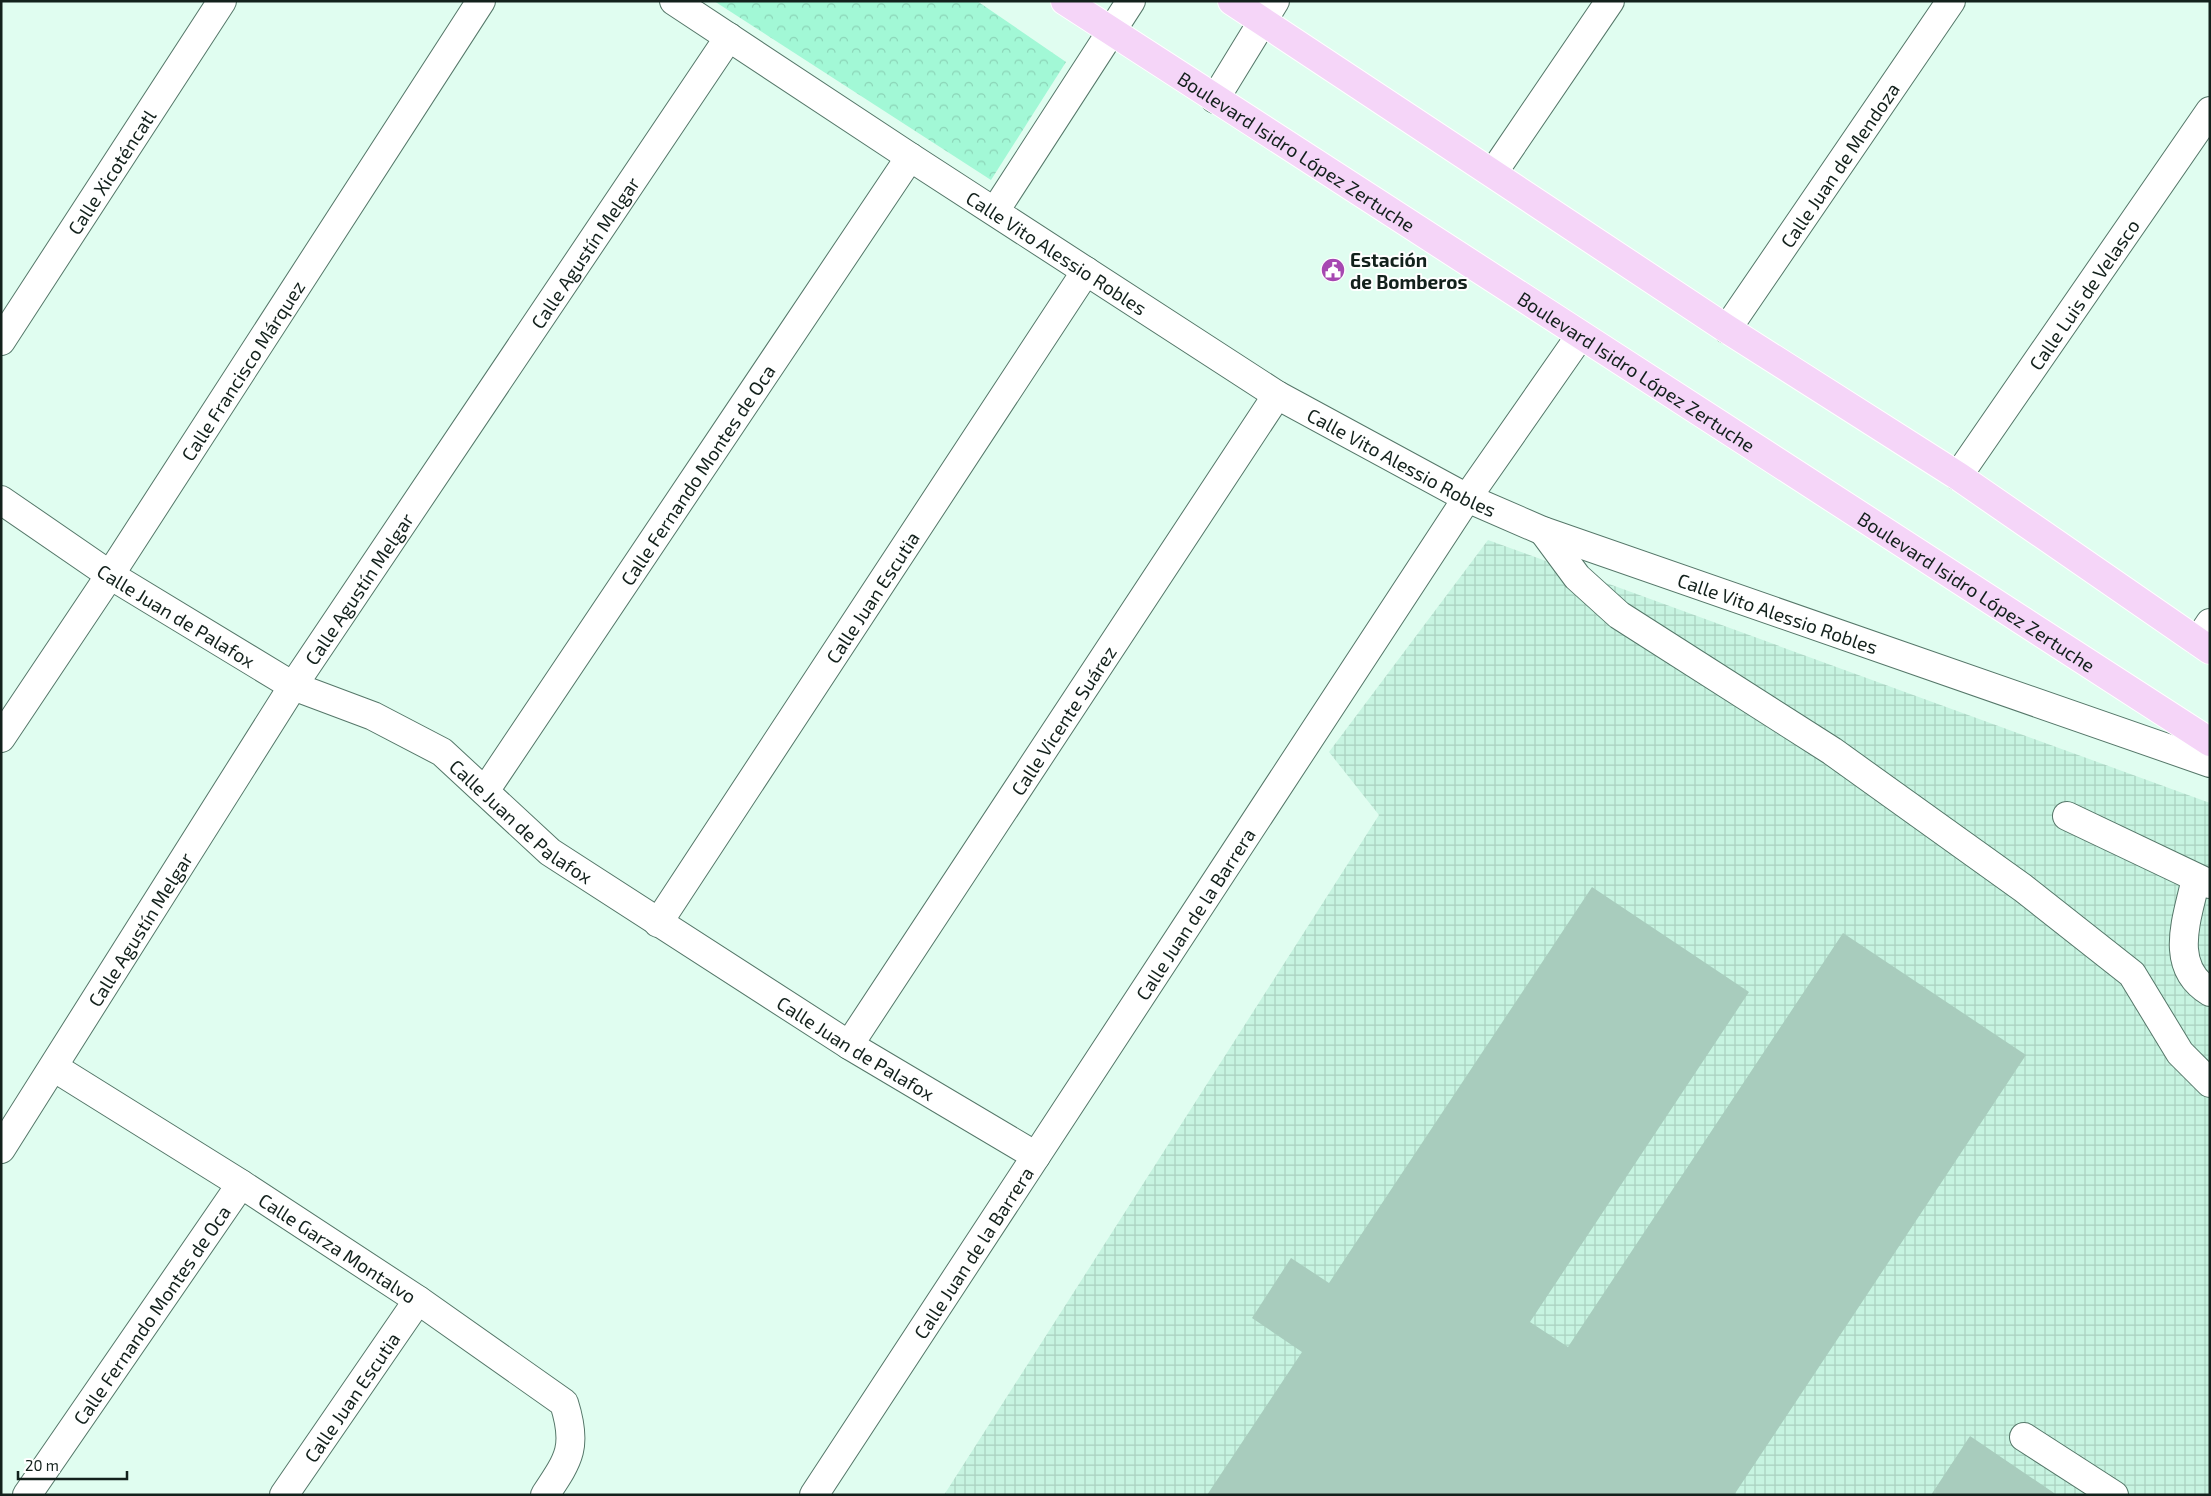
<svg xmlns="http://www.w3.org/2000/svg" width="2211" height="1496" font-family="'Exo 2',sans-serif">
<defs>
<pattern id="industrial-grid" width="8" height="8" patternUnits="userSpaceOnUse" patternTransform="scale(1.25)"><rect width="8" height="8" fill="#c7f4e1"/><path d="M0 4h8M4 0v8" fill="none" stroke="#aad1c0"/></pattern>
<pattern id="park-crowns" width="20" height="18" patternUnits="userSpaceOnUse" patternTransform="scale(1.25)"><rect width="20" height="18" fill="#a2f8d6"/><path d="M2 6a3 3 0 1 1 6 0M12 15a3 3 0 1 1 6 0" fill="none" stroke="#8bd4b7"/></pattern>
</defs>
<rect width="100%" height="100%" fill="#e0fdf0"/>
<path fill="url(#industrial-grid)" d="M1488,540L2210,803V1495H944L1379,815L1329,752Z"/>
<path fill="url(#park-crowns)" d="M714,1H977L1066,62L991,180Z"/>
<path fill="#a8ccbd" d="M1592,887L1749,992L1530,1322L1568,1347L1843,933L2026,1055L1734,1495H1207L1302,1352L1252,1318L1291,1258L1329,1283Z
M1970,1436L2057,1495H1931Z"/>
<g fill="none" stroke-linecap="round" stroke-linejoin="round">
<g stroke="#557769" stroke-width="30">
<g id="minor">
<path id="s1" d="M674,1L910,157L1277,395L1467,498L1543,531L2210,763"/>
<path d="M1215,99L1275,1"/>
<path d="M1493,173L1610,1"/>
<path d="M995,211L1131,1"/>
<path id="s2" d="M1727,329L1951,1"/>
<path id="s3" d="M1,341L222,1"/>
<path id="s4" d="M1958,476L2210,111"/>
<path id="s5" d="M1,500L110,575L293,686L373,716L442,752L550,852L849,1045L1036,1156"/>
<path d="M1543,531L1577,577L1619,615L1832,751L2023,888L2132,974L2180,1053L2210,1083"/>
<path d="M2198,641L2210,623"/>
<path id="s6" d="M1,738L110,575L481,1"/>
<path id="s7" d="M485,791L910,157"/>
<path d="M2067,816L2210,884"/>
<path d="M2196,878C2188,917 2167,966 2210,992"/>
<path id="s8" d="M658,923L1086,271"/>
<path id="s9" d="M849,1045L1277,395"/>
<path id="s10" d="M55,1068L241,1184L418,1300L564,1403C578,1447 569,1459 545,1495"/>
<path id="s11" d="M1,1149L293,686L729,37"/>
<path d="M2024,1437L2114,1495"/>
<path id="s12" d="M27,1495L241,1184"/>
<path id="s13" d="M284,1495L418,1300"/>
<path id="s14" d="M814,1495L1467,498L1580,336"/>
</g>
</g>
<g stroke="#fff" stroke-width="30">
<g id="major">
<path id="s15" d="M1065,1L2210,742"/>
<path d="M1232,1L1727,329L1958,476L2210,650"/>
</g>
</g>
<use href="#minor" stroke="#fff" stroke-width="28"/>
<use href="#major" stroke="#f5d5f8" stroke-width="28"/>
</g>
<defs>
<g id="civic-disc" transform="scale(1.25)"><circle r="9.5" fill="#a648b1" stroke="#fff"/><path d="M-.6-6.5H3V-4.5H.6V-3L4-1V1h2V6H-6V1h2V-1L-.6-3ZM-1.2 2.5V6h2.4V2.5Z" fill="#fff"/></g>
</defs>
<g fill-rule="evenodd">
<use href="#civic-disc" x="1333" y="270"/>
</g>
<g text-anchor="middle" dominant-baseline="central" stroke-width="4" stroke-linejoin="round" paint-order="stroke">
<g font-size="19" fill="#13211c" stroke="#fff">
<text stroke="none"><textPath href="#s15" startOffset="276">Boulevard Isidro López Zertuche</textPath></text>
<text stroke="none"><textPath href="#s2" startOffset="199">Calle Juan de Mendoza</textPath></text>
<text stroke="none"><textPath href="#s3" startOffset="202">Calle Xicoténcatl</textPath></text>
<text stroke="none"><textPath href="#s1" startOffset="458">Calle Vito Alessio Robles</textPath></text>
<text stroke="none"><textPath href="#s11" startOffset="1070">Calle Agustín Melgar</textPath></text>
<text stroke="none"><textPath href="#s4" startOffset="221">Calle Luis de Velasco</textPath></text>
<text stroke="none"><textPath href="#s6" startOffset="440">Calle Francisco Márquez</textPath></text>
<text stroke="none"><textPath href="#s15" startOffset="681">Boulevard Isidro López Zertuche</textPath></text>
<text stroke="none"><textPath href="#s1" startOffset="862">Calle Vito Alessio Robles</textPath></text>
<text stroke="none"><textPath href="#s7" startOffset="381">Calle Fernando Montes de Oca</textPath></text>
<text stroke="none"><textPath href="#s11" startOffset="665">Calle Agustín Melgar</textPath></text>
<text stroke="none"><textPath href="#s15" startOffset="1086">Boulevard Isidro López Zertuche</textPath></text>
<text stroke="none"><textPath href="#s8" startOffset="390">Calle Juan Escutia</textPath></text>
<text stroke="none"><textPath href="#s1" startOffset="1268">Calle Vito Alessio Robles</textPath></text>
<text stroke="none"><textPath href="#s5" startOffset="210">Calle Juan de Palafox</textPath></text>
<text stroke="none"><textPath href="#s9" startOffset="389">Calle Vicente Suárez</textPath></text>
<text stroke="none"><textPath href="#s5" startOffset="615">Calle Juan de Palafox</textPath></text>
<text stroke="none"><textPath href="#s14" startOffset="695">Calle Juan de la Barrera</textPath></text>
<text stroke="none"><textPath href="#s11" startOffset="260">Calle Agustín Melgar</textPath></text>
<text stroke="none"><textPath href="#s5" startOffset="1020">Calle Juan de Palafox</textPath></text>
<text stroke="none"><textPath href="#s10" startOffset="335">Calle Garza Montalvo</textPath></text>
<text stroke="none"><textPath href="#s14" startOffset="290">Calle Juan de la Barrera</textPath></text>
<text stroke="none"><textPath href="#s12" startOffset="219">Calle Fernando Montes de Oca</textPath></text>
<text stroke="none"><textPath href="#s13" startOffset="119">Calle Juan Escutia</textPath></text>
</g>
<g font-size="19" font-weight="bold" fill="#13211c" stroke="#fff" text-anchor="start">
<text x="1350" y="259">Estación<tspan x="1350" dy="22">de Bomberos</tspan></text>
</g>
</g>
<rect width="2211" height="1496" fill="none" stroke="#13211c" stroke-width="5"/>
<path d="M18 1471v8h109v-8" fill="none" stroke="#13211c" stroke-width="2.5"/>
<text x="25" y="1471" font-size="15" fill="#13211c" stroke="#ffffff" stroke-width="4" paint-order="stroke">20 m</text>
</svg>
